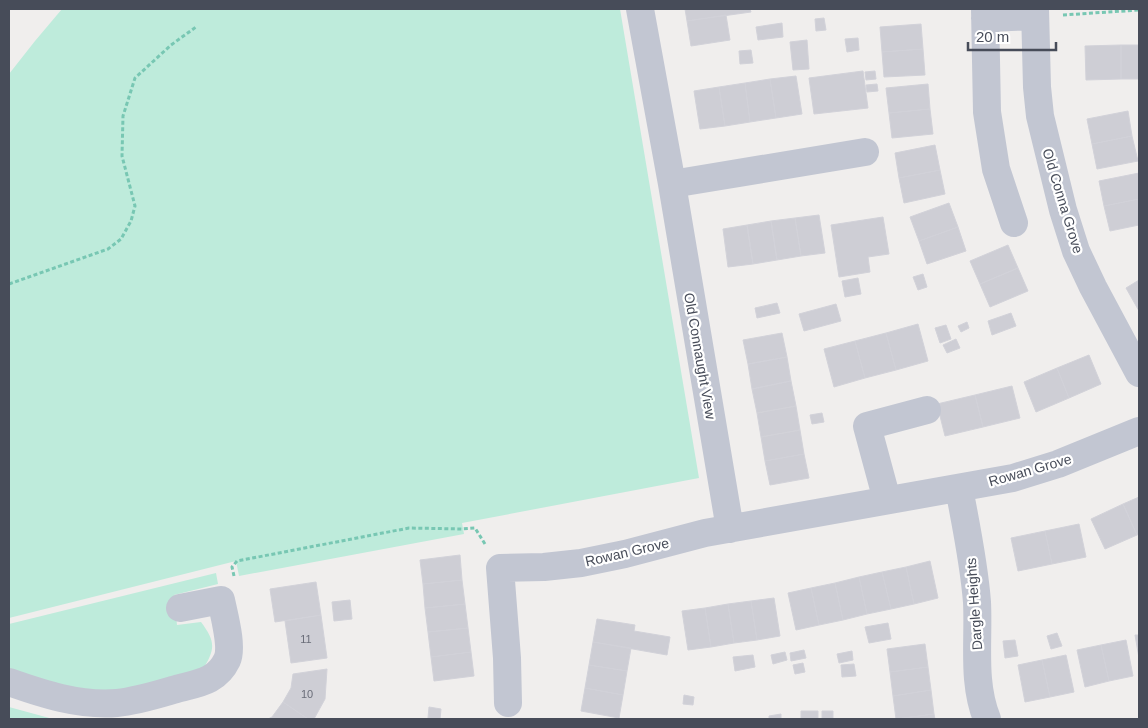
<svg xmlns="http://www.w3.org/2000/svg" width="1148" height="728" font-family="Helvetica,sans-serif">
<rect width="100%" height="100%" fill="#f0eeed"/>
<path fill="#beebdb" d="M62,9H620L699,478L462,523L464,534L239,576L236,561L9,618V74L35,41Z
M216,573L218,584L174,595L177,625L201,622C215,641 216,648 203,669L122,690L79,692L9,669V624Z
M9,707L53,719H9Z"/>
<path fill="#ceced5" stroke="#d2d2d9" d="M685,9H750L751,12L687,21Z
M726,15L730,40L691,46L687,21Z
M824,18L826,30L816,31L815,19Z
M782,23L783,37L758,40L756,27Z
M921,24L923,49L882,52L880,27Z
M858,38L859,50L847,52L845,39Z
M807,40L809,69L793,70L790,42Z
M1121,45H1139V79H1121Z
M1121,45V79L1086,80L1085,46Z
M923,49L925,75L884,77L882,52Z
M751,50L753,63L740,64L739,51Z
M863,71L868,108L814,114L809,78Z
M875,71L876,79L866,80L865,72Z
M796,76L802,114L776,118L770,79Z
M770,79L776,118L750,122L745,83Z
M745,83L750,122L725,126L719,87Z
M877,84L878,91L867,92L866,85Z
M928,84L930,109L889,113L886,88Z
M719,87L725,126L700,129L694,91Z
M930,109L933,134L892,138L889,113Z
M1128,111L1132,136L1092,144L1087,119Z
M1132,136L1138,161L1097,169L1092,144Z
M935,145L940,170L899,178L895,153Z
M940,170L945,194L904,203L899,178Z
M1139,173V199L1104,206L1099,181Z
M1139,199V225L1110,231L1104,206Z
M949,203L958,227L919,241L910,217Z
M819,215L825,253L801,256L795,218Z
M883,217L889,254L868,257L870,272L839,277L831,225Z
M795,218L801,256L777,260L771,221Z
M771,221L777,260L753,264L747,225Z
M747,225L753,264L728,267L723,229Z
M958,227L966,251L927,264L919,241Z
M1008,245L1018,268L980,284L970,261Z
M1018,268L1028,291L990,307L980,284Z
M923,274L927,287L918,290L913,277Z
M858,278L861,294L845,297L842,281Z
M1139,280V311L1126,288Z
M777,303L780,313L757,318L755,308Z
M836,304L841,321L804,331L799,314Z
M1011,313L1016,326L992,335L988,321Z
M967,322L969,328L961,332L958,326Z
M918,324L928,361L896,370L886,333Z
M946,325L951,339L940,343L935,328Z
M782,333L787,357L748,364L743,340Z
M886,333L896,370L865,378L855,341Z
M956,339L960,348L947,353L943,345Z
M855,341L865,378L834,387L824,349Z
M1089,355L1101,384L1069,398L1057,368Z
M787,357L791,381L752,389L748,364Z
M1057,368L1069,398L1036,412L1024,382Z
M791,381L796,406L757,413L752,389Z
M1012,386L1020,418L983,427L975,395Z
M975,395L983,427L945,436L937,404Z
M796,406L800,430L761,437L757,413Z
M822,413L824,422L812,424L810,415Z
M800,430L804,454L765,461L761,437Z
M804,454L809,478L770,485L765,461Z
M1139,497V534L1137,535L1123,504Z
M1123,504L1137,535L1105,549L1091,519Z
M1079,524L1086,557L1052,564L1045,531Z
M1045,531L1052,564L1018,571L1011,538Z
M460,555L462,580L423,584L420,560Z
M930,561L938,598L914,604L906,567Z
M906,567L914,604L891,609L882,572Z
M882,572L891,609L867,614L859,577Z
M859,577L867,614L843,620L835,583Z
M462,580L465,604L425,608L423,584Z
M316,582L321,615L275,622L270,589Z
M835,583L843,620L819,625L811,588Z
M811,588L819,625L796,630L788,593Z
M774,598L780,636L757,640L751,601Z
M350,600L352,619L334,621L332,602Z
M751,601L757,640L734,643L728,604Z
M465,604L468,628L428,632L425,608Z
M728,604L734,643L711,647L705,608Z
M705,608L711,647L688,650L682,611Z
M321,615L327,658L291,663L285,621Z
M597,619L635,625L634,631L670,637L667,655L593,642Z
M888,623L891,639L869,643L865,627Z
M468,628L471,652L431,657L428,632Z
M1057,633L1062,646L1051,649L1047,636Z
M1135,635H1139V658Z
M1015,640L1018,656L1005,658L1003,641Z
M1126,640L1133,676L1109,681L1101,645Z
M593,642L631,648L627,671L589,665Z
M925,644L928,667L890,672L887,649Z
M1101,645L1109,681L1085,687L1077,650Z
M804,650L806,658L791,661L790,653Z
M852,651L853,660L839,663L837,654Z
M471,652L474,676L434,681L431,657Z
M785,652L787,660L773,664L771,655Z
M753,655L755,667L735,671L733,657Z
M1066,655L1074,692L1050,697L1042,660Z
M1042,660L1050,697L1025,702L1018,665Z
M803,663L805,672L795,674L793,665Z
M854,664L856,676L842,677L841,665Z
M589,665L627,671L623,695L585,688Z
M928,667L931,690L893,696L890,672Z
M327,669L325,699L314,719H308L283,702L291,688L293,674Z
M585,688L623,695L619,718L581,711Z
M931,690L934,714L896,719L893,696Z
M684,695L694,697L693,705L683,704Z
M283,702L308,719H268L272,717Z
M429,707L441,709L440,719L428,718Z
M801,711H818V719H801Z
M822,711H833V719H822Z
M781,714V719H769V716Z
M934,714L935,719H896Z"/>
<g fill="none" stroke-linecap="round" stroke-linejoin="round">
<path stroke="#78c7b3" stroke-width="3" stroke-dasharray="4 2.5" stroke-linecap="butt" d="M1063,15L1139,10
M9,284L108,249L121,239L131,221L135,206L122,156L123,116L135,78L171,45L196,27
M234,576L232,567L237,561L409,528L462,529L475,528L485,544"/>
<path stroke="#c2c6d2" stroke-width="28" d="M640,9L672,184L730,529
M985,9L987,112L996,169L1014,223
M1035,9L1037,87L1040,116L1063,210L1076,251L1093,287L1139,373
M985,18L1035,16
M672,184L865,152
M959,488C966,526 974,563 977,602C979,641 972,682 987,719
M887,500L867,426L927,410
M9,682C43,694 79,706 117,703C138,701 159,694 180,688C199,683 217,681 227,660C233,647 224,615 221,600L180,608
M508,703L507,658L500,568L544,567L581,563L625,554L705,533L1013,478L1058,464L1139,431"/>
</g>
<g text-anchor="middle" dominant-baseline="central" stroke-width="4.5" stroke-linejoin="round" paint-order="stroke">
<g font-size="11" fill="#696c78">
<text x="306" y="639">11</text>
<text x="307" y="694">10</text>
</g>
<g font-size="14" fill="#474c59" stroke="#fff">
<text transform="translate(1063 201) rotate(73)">Old Conna Grove</text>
<text transform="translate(700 356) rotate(80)">Old Connaught View</text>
<text transform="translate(1030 470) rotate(-16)">Rowan Grove</text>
<text transform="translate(627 552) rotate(-13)">Rowan Grove</text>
<text transform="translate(974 604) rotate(-94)">Dargle Heights</text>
</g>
</g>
<rect width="1148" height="728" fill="none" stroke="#474c59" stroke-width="20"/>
<path d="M968 42v8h88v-8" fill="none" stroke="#474c59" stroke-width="2.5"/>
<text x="976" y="42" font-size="15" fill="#474c59" stroke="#ffffff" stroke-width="4" paint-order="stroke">20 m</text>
</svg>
